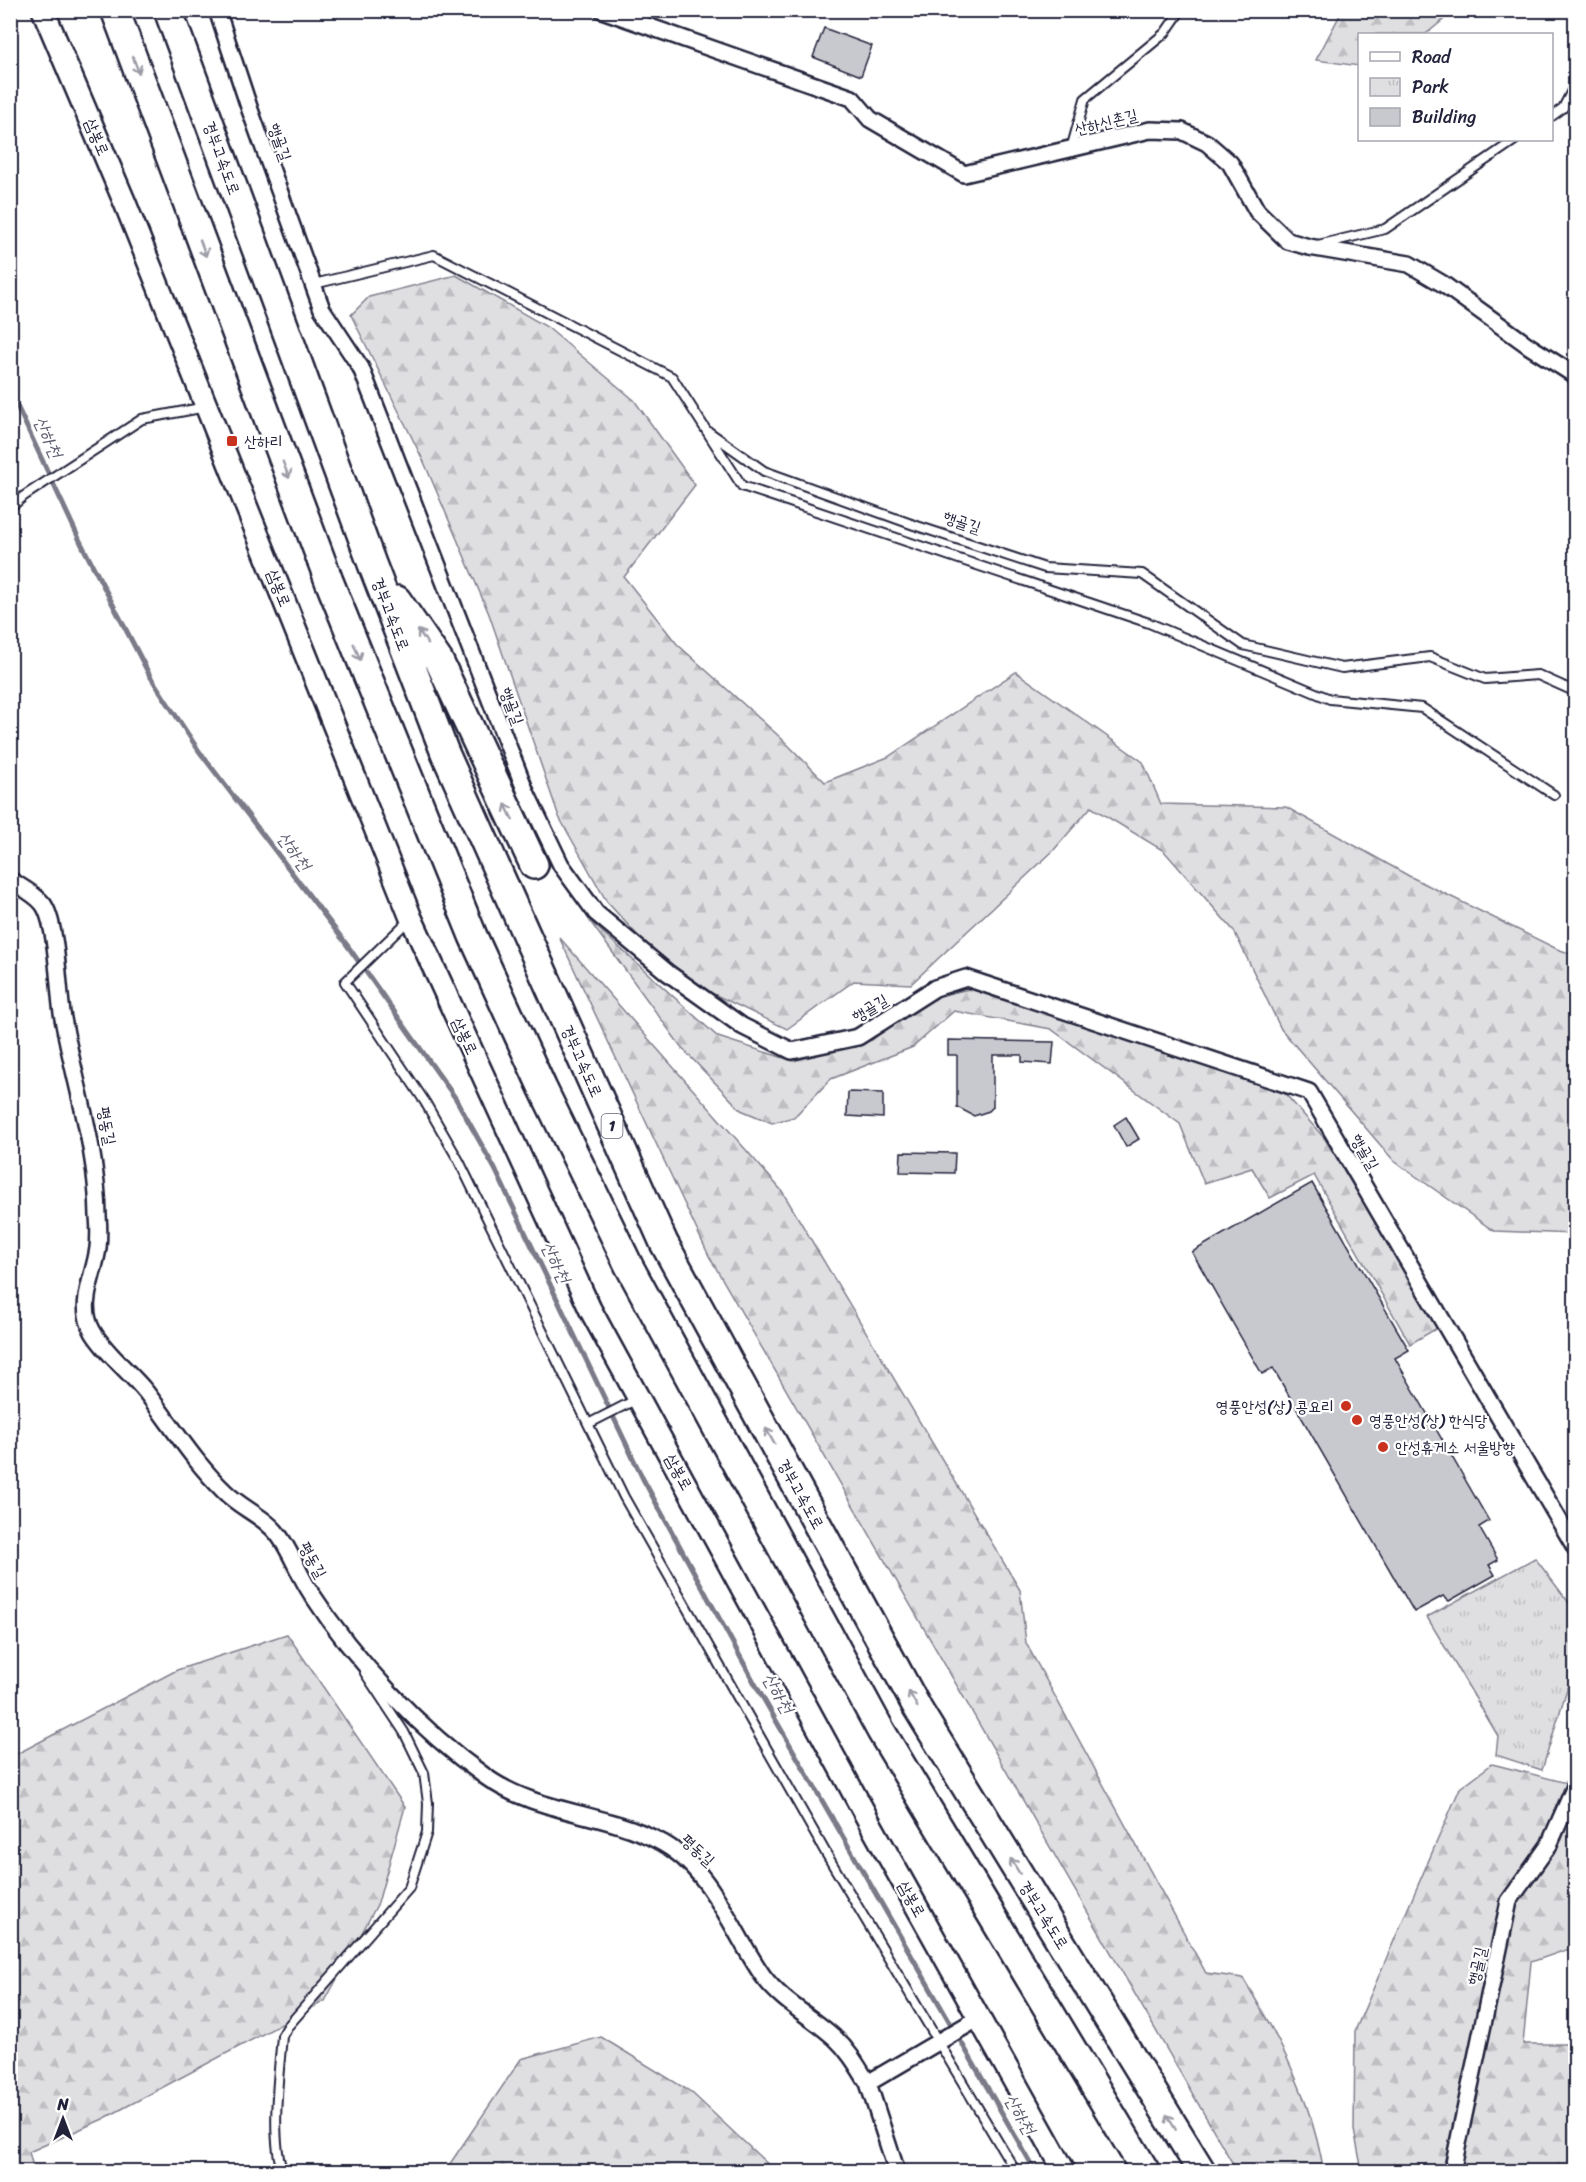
<svg xmlns="http://www.w3.org/2000/svg" width="1586" height="2182" font-family="Sriracha,'Poor Story',sans-serif">
<defs>
<pattern id="forest-firs" width="22" height="20" patternUnits="userSpaceOnUse" patternTransform="scale(1.5)"><rect width="22" height="20" fill="#dfdfe2"/><path d="M5 1l3.5 6h-7zM16 11l3.5 6h-7z" fill="#bfbfc3"/></pattern>
<pattern id="park-tufts" width="24" height="20" patternUnits="userSpaceOnUse" patternTransform="scale(1.5)"><rect width="24" height="20" fill="#dfdfe2"/><path d="M3 7l-1-3M5 7V3M7 7l1-3M15 17l-1-3M17 17v-4M19 17l1-3" fill="none" stroke="#bfbfc3"/></pattern>
</defs>
<rect width="100%" height="100%" fill="#fff"/>
<filter id="ink" filterUnits="userSpaceOnUse"><feTurbulence type="fractalNoise" baseFrequency=".0167" numOctaves="2"/><feDisplacementMap in="SourceGraphic" scale="12" xChannelSelector="R" yChannelSelector="G"/><feConvolveMatrix kernelMatrix="1 2 1 2 8 2 1 2 1" color-interpolation-filters="sRGB"/></filter>
<g filter="url(#ink)">
<path fill="url(#forest-firs)" stroke="#80808e" stroke-width="1.5" d="M1342,11V10L1454,11L1426,34H1360L1359,66L1316,60Z
M456,275L547,327L634,400L695,485L624,577L677,644L782,739L825,782L888,757L1016,672L1143,762L1161,804L1286,807L1409,876L1557,949L1575,955V1234L1494,1231L1394,1161L1281,1029L1234,931L1164,851L1091,807L1053,851L911,984L854,981L787,1029L674,975L607,902L559,817L489,614L424,462L351,315L369,297Z
M589,920L718,1037L793,1061L872,1040L935,988L936,996L984,986L1281,1089L1325,1139L1439,1327L1410,1344L1314,1175L1270,1198L1252,1168L1204,1183L1180,1124L1051,1029L954,1011L913,1047L831,1079L794,1117L772,1123L741,1110L682,1048Z
M559,937L782,1191L1020,1590L1026,1643L1206,1973L1243,1978C1281,2041 1311,2099 1324,2171H1237L709,1256Z
M287,1634L405,1807L378,1903L325,2001L103,2119L29,2152L34,2171L11,2172V1757L177,1670Z
M1492,1764L1575,1785V1947L1531,1962L1523,2044H1575V2171H1362L1354,2130L1355,2031L1460,1788Z
M601,2037L691,2092L775,2171H445L521,2059Z"/>
<path fill="url(#park-tufts)" stroke="#80808e" stroke-width="1.5" d="M1535,1558L1576,1612L1575,1663L1542,1770L1496,1755L1498,1736L1427,1617Z"/>
<g fill="none" stroke-linecap="round" stroke-linejoin="round">
<path stroke="#7a7a88" stroke-width="5" d="M10,391L81,543L150,676L199,751L347,945L456,1099L495,1169L643,1479L759,1691L1036,2172"/>
</g>
<path fill="#c8c8cf" stroke="#22223b" stroke-width="1.5" d="M824,28L872,46L861,76L813,57Z
M948,1040L1054,1042L1052,1064L1022,1062V1055H993V1107L989,1111L974,1116L957,1107V1055H948Z
M848,1092L883,1093V1118L847,1116Z
M1126,1117L1139,1139L1126,1147L1114,1125Z
M901,1152L955,1153L954,1173L900,1172Z
M1312,1183L1409,1350L1395,1358L1489,1521L1479,1527L1498,1560L1489,1565L1495,1575L1449,1601L1443,1596L1414,1612L1273,1368L1262,1374L1192,1252Z"/>
<g fill="none" stroke-linecap="round" stroke-linejoin="round">
<g stroke="#22223b" stroke-width="12">
<path id="lane" d="M1552,116L1563,108L1576,83
M1071,149L1085,99L1165,33L1181,10
M1318,245L1385,229L1515,140
M314,284L434,255L672,377L742,486L1149,623L1330,699L1422,708L1554,795
M709,432L764,471L914,525L1045,568L1142,574L1243,645L1342,668L1430,657L1485,679L1538,675L1576,692
M10,508L24,496L142,419L206,407
M409,920L345,982L425,1102L459,1161L624,1497L827,1855L1016,2172
M588,1424L637,1399
M283,2172C270,2140 279,2072 282,2036L288,2026L409,1888L427,1832L428,1803L424,1773L404,1732L365,1673"/>
</g>
<g stroke="#22223b" stroke-width="20">
<path id="street" d="M217,10L250,110L322,309L361,368L526,792L561,865L596,913L668,973L742,1026L792,1051L858,1037L935,988L966,978L1309,1092L1576,1549
M602,10L852,98L870,119L964,174L1150,130L1182,131L1207,143L1230,163L1257,211L1288,241L1309,247L1409,264L1443,284L1529,346L1576,376
M10,880C21,887 35,894 43,904C57,923 58,987 62,1013C74,1082 97,1146 98,1216C99,1227 99,1238 98,1248C94,1278 77,1304 93,1332C107,1355 130,1372 146,1392C172,1426 194,1462 225,1492C242,1509 266,1517 280,1537C292,1554 299,1575 311,1593C355,1661 420,1730 486,1777C536,1813 603,1812 657,1840C712,1867 730,1929 763,1976C783,2003 811,2016 835,2038C849,2051 858,2067 868,2083
M897,2172L868,2083L979,2018
M1452,2172L1509,1901L1549,1845L1576,1784"/>
</g>
<g stroke="#22223b" stroke-width="26">
<path id="secondary" d="M43,10L125,203L411,918L590,1309L871,1825L1065,2172"/>
</g>
<g stroke="#22223b" stroke-width="32">
<path id="highway" d="M115,10L329,581L473,936L543,1089L629,1266L881,1731L1146,2172
M168,10L372,564L445,753L664,1243L918,1709L1202,2172
M397,600L439,661L534,865"/>
</g>
<use href="#lane" stroke="#fff" stroke-width="8"/>
<use href="#street" stroke="#fff" stroke-width="15"/>
<use href="#secondary" stroke="#fff" stroke-width="21"/>
<use href="#highway" stroke="#fff" stroke-width="27"/>
</g>
<defs><path id="oneway-shaft" d="M-6 0H5M1.5-3L5.5 0L1.5 3" fill="none" stroke-width="1.6" stroke-linecap="round" stroke-linejoin="round" transform="scale(1.5)"/></defs>
<g stroke="#9c9ca7">
<use href="#oneway-shaft" transform="translate(136 65) rotate(69)"/>
<use href="#oneway-shaft" transform="translate(203 248) rotate(70)"/>
<use href="#oneway-shaft" transform="translate(286 470) rotate(69)"/>
<use href="#oneway-shaft" transform="translate(423 637) rotate(-125)"/>
<use href="#oneway-shaft" transform="translate(357 652) rotate(68)"/>
<use href="#oneway-shaft" transform="translate(509 812) rotate(-115)"/>
<use href="#oneway-shaft" transform="translate(770 1436) rotate(-119)"/>
<use href="#oneway-shaft" transform="translate(913 1699) rotate(-119)"/>
<use href="#oneway-shaft" transform="translate(1015 1866) rotate(-122)"/>
<use href="#oneway-shaft" transform="translate(1171 2122) rotate(-122)"/>
</g>
</g>
<g fill="#c8321e" stroke="#fff" stroke-width="2">
<rect x="226" y="435" width="12" height="12" rx="3"/>
<circle cx="1346" cy="1406" r="6"/>
<circle cx="1357" cy="1420" r="6"/>
<circle cx="1383" cy="1447" r="6"/>
</g>
<g text-anchor="middle" dominant-baseline="central" stroke-width="4.5" stroke-linejoin="round" paint-order="stroke">
<rect fill="#fff" stroke="#646476" stroke-width="1.5" x="601.5" y="1114" width="21" height="24" rx="4.5"/>
<g font-size="15" font-weight="bold" fill="#22223b">
<text x="612" y="1126">1</text>
</g>
<g font-size="16" fill="#22223b" stroke="#fff">
<text transform="translate(1106 122) rotate(-14)">산하신촌길</text>
<text transform="translate(97 137) rotate(67)">삼봉로</text>
<text transform="translate(280 142) rotate(70)">행골길</text>
<text transform="translate(222 158) rotate(70)">경부고속도로</text>
<text transform="translate(962 522) rotate(18)">행골길</text>
<text transform="translate(279 588) rotate(68)">삼봉로</text>
<text transform="translate(391 614) rotate(69)">경부고속도로</text>
<text transform="translate(512 706) rotate(69)">행골길</text>
<text transform="translate(870 1008) rotate(-31)">행골길</text>
<text transform="translate(465 1036) rotate(65)">삼봉로</text>
<text transform="translate(582 1061) rotate(66)">경부고속도로</text>
<text transform="translate(107 1126) rotate(79)">평동길</text>
<text transform="translate(1365 1152) rotate(60)">행골길</text>
<text transform="translate(679 1472) rotate(61)">삼봉로</text>
<text transform="translate(801 1494) rotate(61)">경부고속도로</text>
<text transform="translate(313 1560) rotate(61)">평동길</text>
<text transform="translate(698 1850) rotate(42)">평동길</text>
<text transform="translate(912 1899) rotate(61)">삼봉로</text>
<text transform="translate(1044 1915) rotate(58)">경부고속도로</text>
<text transform="translate(1477 1966) rotate(-78)">행골길</text>
</g>
<g font-size="16" fill="#22223b" stroke="#fff" text-anchor="start">
<text x="244" y="441">산하리</text>
<text x="1334" y="1406" text-anchor="end">영풍안성(상) 콩요리</text>
<text x="1369" y="1420">영풍안성(상) 한식당</text>
<text x="1395" y="1447">안성휴게소 서울방향</text>
</g>
<g font-size="18" font-style="italic" fill="#5c5c6f" stroke="#fff">
<text transform="translate(48 437) rotate(65)">산하천</text>
<text transform="translate(294 851) rotate(53)">산하천</text>
<text transform="translate(556 1262) rotate(64)">산하천</text>
<text transform="translate(778 1693) rotate(60)">산하천</text>
<text transform="translate(1020 2114) rotate(60)">산하천</text>
</g>
</g>
<rect width="1586" height="2182" fill="none" stroke="#fff" stroke-width="36"/>
<rect x="18" y="18" width="1550" height="2146" fill="none" stroke="#22223b" stroke-width="2" filter="url(#ink)"/>
<rect x="1358" y="33" width="195" height="108" fill="#ffffff" stroke="#a7a7b1" stroke-width="1.5"/>
<rect x="1370" y="52" width="30" height="9" fill="#ffffff" stroke="#a7a7b1" stroke-width="1.5"/>
<text x="1412" y="63" font-size="18" fill="#22223b">Road</text>
<rect x="1370" y="78" width="30" height="18" fill="url(#park-tufts)" stroke="#a7a7b1" stroke-width="1.5"/>
<text x="1412" y="93" font-size="18" fill="#22223b">Park</text>
<rect x="1370" y="108" width="30" height="18" fill="#c8c8cf" stroke="#a7a7b1" stroke-width="1.5"/>
<text x="1412" y="123" font-size="18" fill="#22223b">Building</text>
<g transform="translate(63 2119)" stroke="#ffffff" stroke-width="4.5" paint-order="stroke">
<path d="M0-4.5L10 22L0 15L-10 22Z" fill="#22223b"/>
<text y="-9" font-size="16" font-weight="bold" text-anchor="middle" fill="#22223b">N</text>
</g>
</svg>
